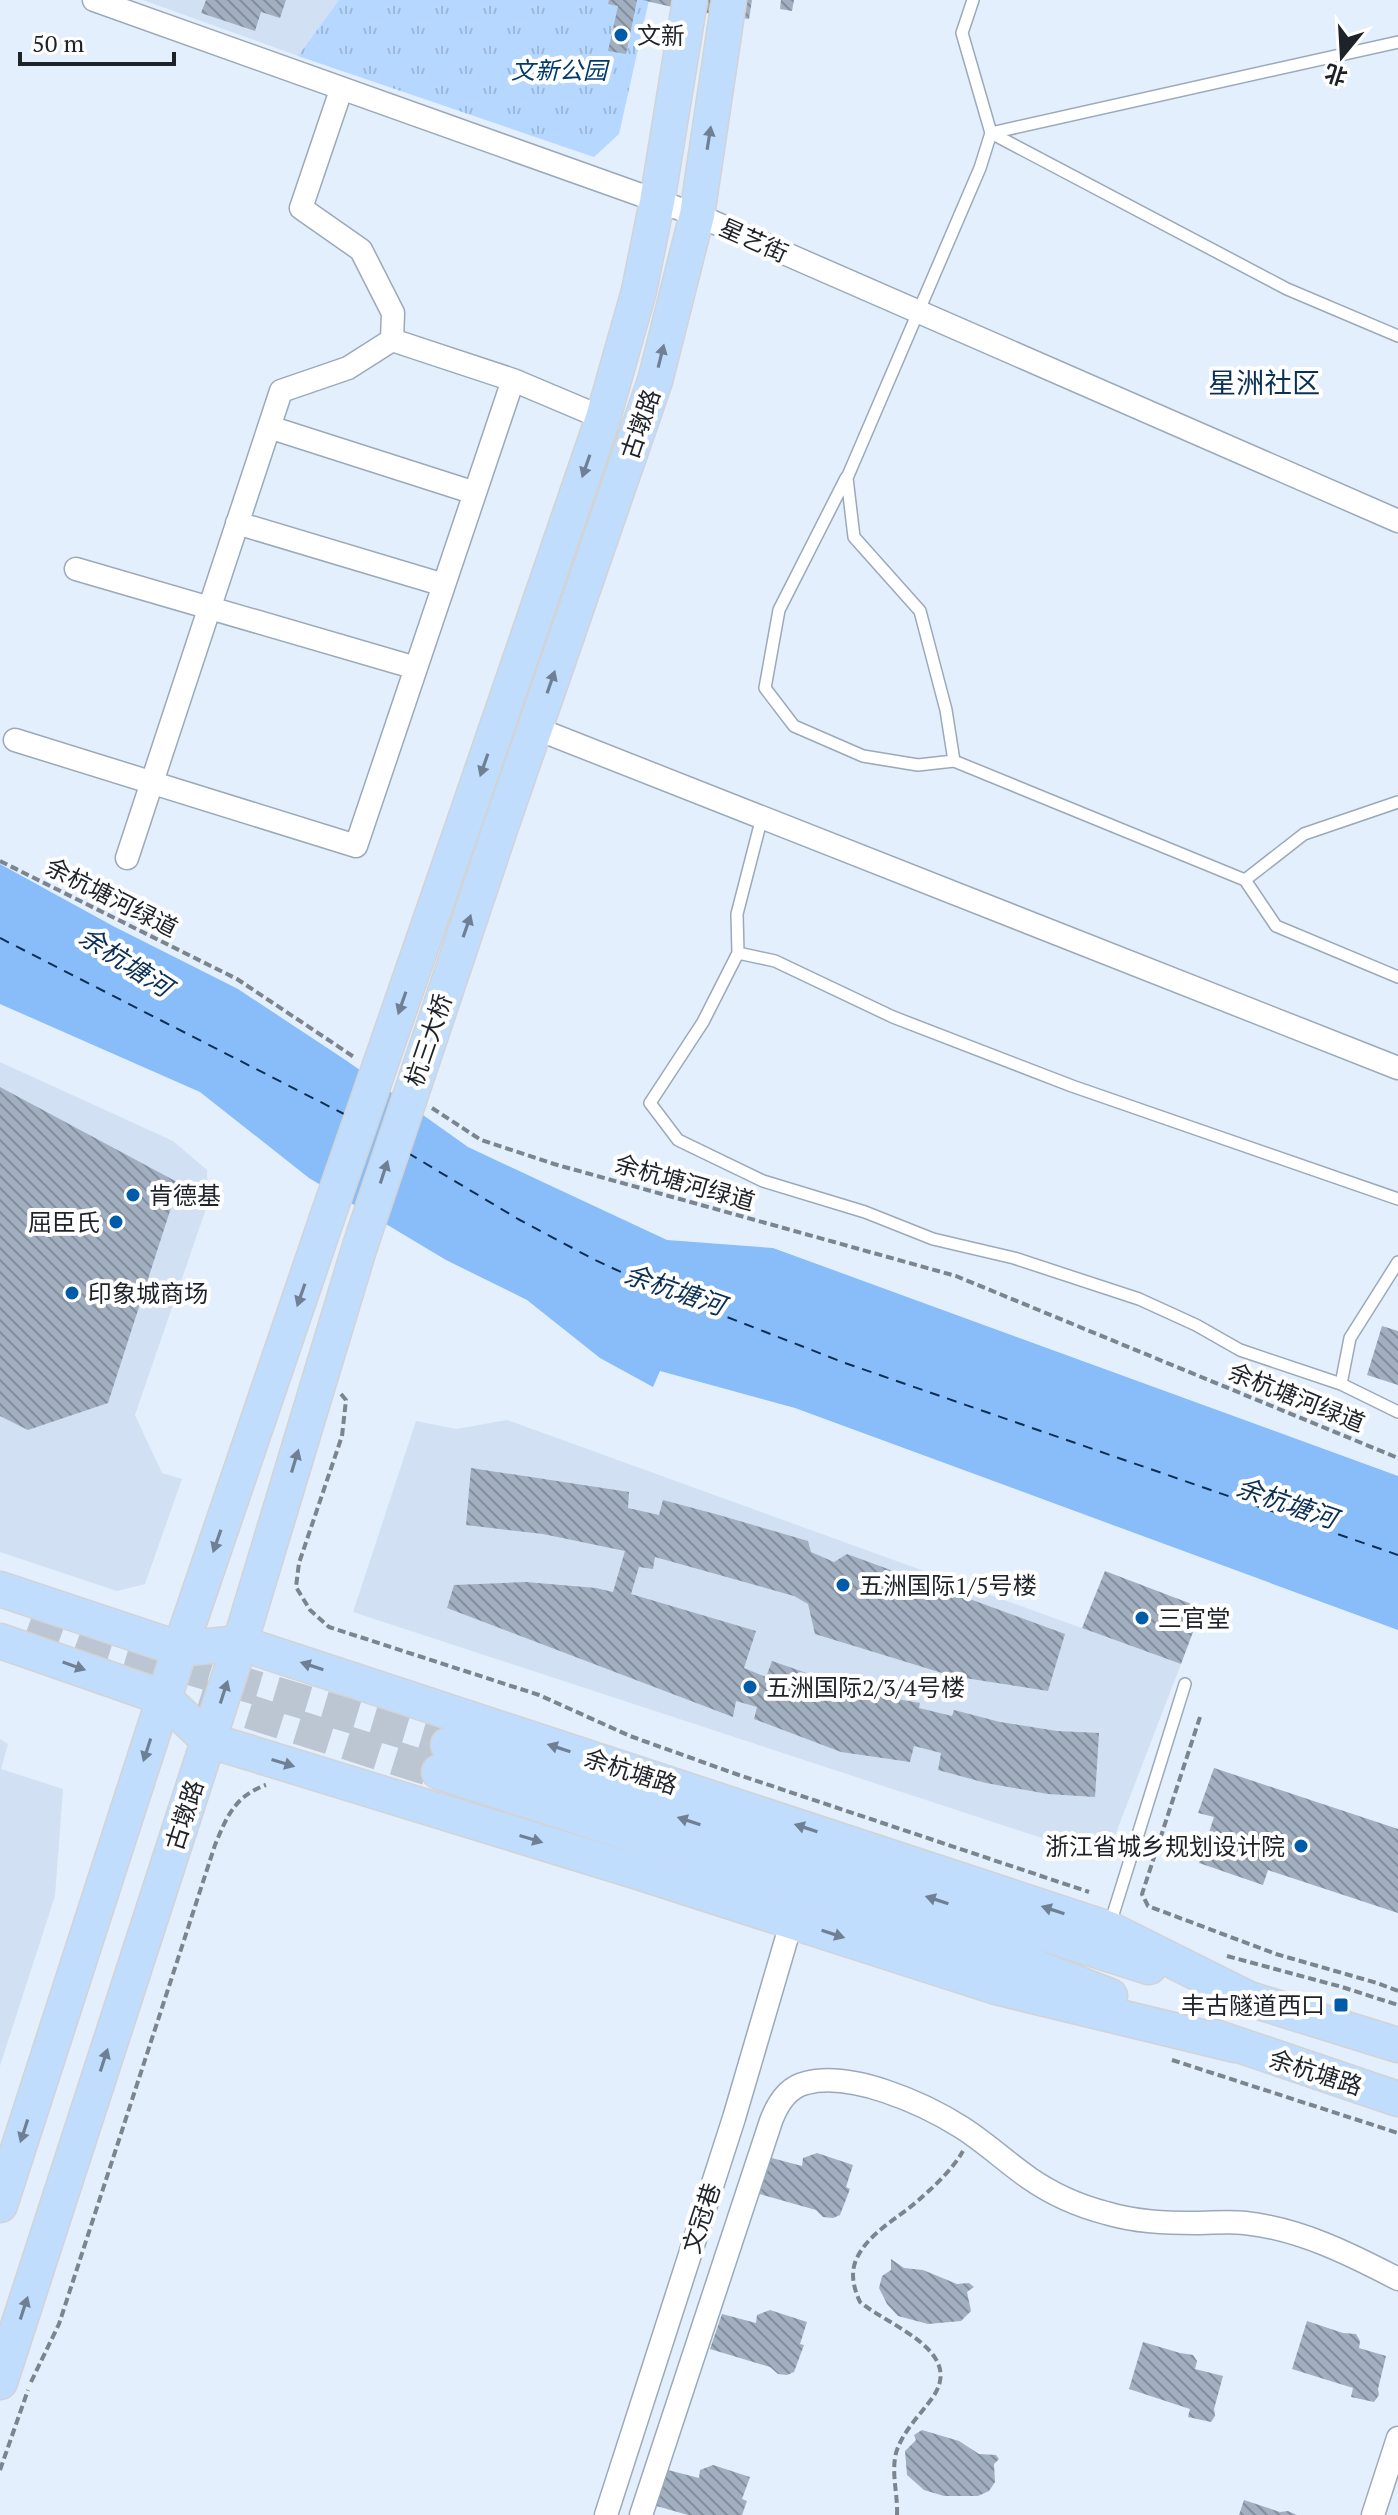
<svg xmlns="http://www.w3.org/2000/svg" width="1398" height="2515" font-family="'PT Serif','Noto Sans SC',serif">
<defs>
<pattern id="grass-tufts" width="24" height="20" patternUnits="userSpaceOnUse" patternTransform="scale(2)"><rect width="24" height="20" fill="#b6d7ff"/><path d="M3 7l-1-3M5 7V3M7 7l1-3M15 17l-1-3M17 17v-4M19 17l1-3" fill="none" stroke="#9cb8db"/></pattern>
<pattern id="building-back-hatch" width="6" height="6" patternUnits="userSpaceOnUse" patternTransform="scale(2)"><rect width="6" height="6" fill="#a1afc0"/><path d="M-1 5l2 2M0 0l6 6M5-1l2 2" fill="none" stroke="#838e9c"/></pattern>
</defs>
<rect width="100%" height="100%" fill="#e3effd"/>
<path fill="#d1e0f3" d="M143,0H339L298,56Z
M0,1062L173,1141L207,1170L208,1203L135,1415L162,1473L182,1479L145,1584L117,1591L0,1552Z
M507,1420L1181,1664L1106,1859L353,1612L416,1421L456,1429Z
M0,1739L8,1744L1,1769L63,1789L55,1896L0,2066Z"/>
<path fill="url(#grass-tufts)" d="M339,0H649L619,134L594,157L298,56Z"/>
<path fill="#89bdf9" d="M0,864L113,926L238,989L347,1061L468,1147L667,1240L773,1248L1398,1476V1630L795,1408L660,1371L653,1387L600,1358L527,1300L446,1260L309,1178L200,1092L0,1004Z"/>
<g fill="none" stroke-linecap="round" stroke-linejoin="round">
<path stroke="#0b2f55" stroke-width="2" stroke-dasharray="10 8" stroke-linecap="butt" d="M0,938L344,1114
M408,1153L518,1219L595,1260L673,1296L845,1363L1398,1555"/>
</g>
<path fill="url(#building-back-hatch)" d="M206,0H286L280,18L261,12L255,31L201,13Z
M609,0H637L626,54L608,51L618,6L608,4Z
M642,0H752L749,19L685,10Z
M781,0H794L792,11L780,9Z
M0,1087L179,1183L108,1403L28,1430L0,1416Z
M1382,1326L1398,1331V1385L1367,1375Z
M471,1468L629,1492L628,1508L659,1515L663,1500L719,1515L808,1541L811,1552L834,1562L847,1554L1065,1634L1048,1691L952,1676L815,1634L808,1604L794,1596L655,1557L653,1569L639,1567L631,1594L756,1631L744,1668L766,1677L772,1661L867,1694L920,1703L919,1708L952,1716L954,1710L1000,1722L1057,1731L1099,1733L1095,1797L1048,1794L986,1783L938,1770L941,1753L914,1746L910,1762L841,1752L754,1719L757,1707L736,1701L733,1717L447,1608L454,1585L526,1582L596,1588L613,1592L625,1551L543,1534L466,1525Z
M1105,1571L1202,1608L1181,1664L1082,1628Z
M1214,1768L1398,1829V1913L1268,1870L1263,1885L1199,1863L1214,1817L1198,1813Z
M817,2153L853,2165L846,2187L850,2189L840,2215L833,2218L823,2217L816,2210L756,2193L768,2157L802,2166L803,2158Z
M891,2259L904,2268L923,2270L957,2284L969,2283L974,2287L967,2292L971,2311L961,2321L928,2324L898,2316L887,2304L879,2288L882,2276L891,2270Z
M770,2310L807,2322L800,2344L804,2345L794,2372L787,2375L778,2374L770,2367L710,2349L722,2314L756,2323L757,2315Z
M1307,2321L1343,2333L1356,2334L1360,2341L1359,2348L1386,2356L1378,2389L1379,2395L1374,2402L1351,2397L1353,2388L1292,2369Z
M1143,2342L1180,2353L1193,2355L1197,2361L1195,2369L1223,2376L1214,2409L1215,2416L1211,2422L1188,2417L1190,2409L1129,2389Z
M922,2430L959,2441L979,2454L996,2455L999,2459L994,2464L995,2482L989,2491L978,2496H944L924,2490L907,2475L905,2451L916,2440L914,2435Z
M713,2465L750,2477L742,2499L747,2501L742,2515H688L653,2505L664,2469L699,2478L700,2470Z
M1244,2500L1280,2512L1288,2511L1297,2515H1239Z"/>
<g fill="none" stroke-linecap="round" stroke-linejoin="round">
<path stroke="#bcc6d3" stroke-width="34" stroke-dasharray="34 17" stroke-linecap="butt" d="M32,1616L109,1644L448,1745
M152,1681L439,1772"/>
<g stroke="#9ba9b9" stroke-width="14">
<path id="service" d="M973,0L962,33L991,133L1287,289L1398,336
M1398,42L991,133L980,168L847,478L854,537L920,611L946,710L954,761L1245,880L1304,834L1398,802
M846,478L779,610L765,688L794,726L863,756L918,765L954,761
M762,817L737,914L738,953L703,1022L650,1103L678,1140L763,1181L865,1212L933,1239L1014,1258L1139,1299L1196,1325L1240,1350L1341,1384L1398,1412
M1245,880L1276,926L1398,977
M738,953L775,961L893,1017L1072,1086L1398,1199
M1341,1384L1350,1338L1398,1262
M1110,1924L1185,1684"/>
</g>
<g stroke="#9ba9b9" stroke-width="25">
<path id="minor" d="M94,0L697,215L1398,521
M341,90L301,208L361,250L393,313L392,340
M269,427L475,493
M237,523L444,585
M76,569L416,668
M535,728L1398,1068
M15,740L356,846L513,380
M127,858L281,391L348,368L392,340L513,380L603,418
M606,2515L734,2118L792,1920
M641,2515L771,2121C777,2105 788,2087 806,2083C851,2071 923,2103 961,2127C985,2142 1006,2162 1029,2178C1052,2194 1079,2206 1106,2213C1136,2222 1166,2223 1196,2223C1212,2223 1229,2221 1245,2223C1300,2229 1350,2254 1398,2279
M1373,2515L1398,2438"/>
</g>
<g stroke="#d2d3d4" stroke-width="37">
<path id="primary" d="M464,823L603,418L639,291L657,202L690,0
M498,835L655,381L697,215L729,0
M0,1589L180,1649L240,1643L1109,1929L1251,2000
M0,1641L164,1698L208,1740L635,1871L996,1987L1235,2045
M448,1745L1149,1967
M439,1772L986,1948L1110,1996
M1230,1993L1398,2045
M1215,2037L1398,2099
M0,2205L180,1649L326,1221
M0,2382L240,1643L360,1246"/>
</g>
<path stroke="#7c848e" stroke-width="4" stroke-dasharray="8 4" stroke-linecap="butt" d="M0,861L237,979L354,1057
M432,1108L481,1140L554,1164L956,1276L1398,1458
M341,1394L346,1400L342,1436L299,1563L296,1587L310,1610L329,1627L539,1695L630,1736L736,1774L1089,1892
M1200,1717L1142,1894L1148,1906L1276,1954L1377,1983L1398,1991
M1227,1956L1342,1987L1398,2005
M1172,2060L1398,2133
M31,2382L59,2324L215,1845C227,1816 235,1796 266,1785
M0,2470L28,2390
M897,2515C898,2494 891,2474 896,2453C902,2433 918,2417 930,2401C969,2352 890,2327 860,2302C854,2289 850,2274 856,2260C868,2232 901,2217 922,2197C938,2183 953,2168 963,2151"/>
<use href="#service" stroke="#fff" stroke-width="11"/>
<use href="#minor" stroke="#fff" stroke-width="22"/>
<use href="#primary" stroke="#c0ddfe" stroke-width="34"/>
<g stroke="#d2d3d4" stroke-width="37" stroke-linecap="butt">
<path id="primary-bridge" d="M326,1221L464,823
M360,1246L498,835"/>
</g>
<use href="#primary-bridge" stroke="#c0ddfe" stroke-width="34"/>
</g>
<defs><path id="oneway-solid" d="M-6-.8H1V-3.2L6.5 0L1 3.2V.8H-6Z" transform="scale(2)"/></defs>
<g fill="#6f8094">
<use href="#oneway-solid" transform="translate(709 138) rotate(-81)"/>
<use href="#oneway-solid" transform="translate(661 356) rotate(-76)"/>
<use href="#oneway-solid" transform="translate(586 466) rotate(109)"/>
<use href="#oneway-solid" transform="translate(551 682) rotate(-71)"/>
<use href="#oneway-solid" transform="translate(484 765) rotate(109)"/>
<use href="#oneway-solid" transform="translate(467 926) rotate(-71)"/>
<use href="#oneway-solid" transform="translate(402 1003) rotate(109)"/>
<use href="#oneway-solid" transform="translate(384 1172) rotate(-72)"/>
<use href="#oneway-solid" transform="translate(301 1295) rotate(109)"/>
<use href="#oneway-solid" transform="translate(295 1461) rotate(-73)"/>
<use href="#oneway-solid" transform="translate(217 1541) rotate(109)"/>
<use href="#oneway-solid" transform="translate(74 1666) rotate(19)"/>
<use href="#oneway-solid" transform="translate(312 1666) rotate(-162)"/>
<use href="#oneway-solid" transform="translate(224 1692) rotate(-72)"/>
<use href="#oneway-solid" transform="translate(559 1748) rotate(-162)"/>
<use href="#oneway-solid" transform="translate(147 1750) rotate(108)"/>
<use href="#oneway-solid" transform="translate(283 1763) rotate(17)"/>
<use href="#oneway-solid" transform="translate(689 1821) rotate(-162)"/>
<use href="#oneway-solid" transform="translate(806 1828) rotate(-162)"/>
<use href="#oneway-solid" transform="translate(531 1839) rotate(17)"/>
<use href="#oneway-solid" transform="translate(937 1900) rotate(-162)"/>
<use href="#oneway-solid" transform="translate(1053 1910) rotate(-162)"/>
<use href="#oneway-solid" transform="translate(833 1934) rotate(18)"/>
<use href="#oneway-solid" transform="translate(104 2060) rotate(-72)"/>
<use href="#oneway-solid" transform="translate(24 2131) rotate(108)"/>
<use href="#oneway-solid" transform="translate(24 2308) rotate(-72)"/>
</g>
<g fill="#005ba8" stroke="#fff" stroke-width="3">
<circle cx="621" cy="35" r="8"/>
<circle cx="133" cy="1195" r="8"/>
<circle cx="116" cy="1222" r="8"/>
<circle cx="72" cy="1293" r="8"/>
<circle cx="843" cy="1585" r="8"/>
<circle cx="1142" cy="1618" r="8"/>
<circle cx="750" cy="1687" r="8"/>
<circle cx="1301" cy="1846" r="8"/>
<rect x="1333" y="1997" width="16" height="16" rx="4"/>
</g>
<g text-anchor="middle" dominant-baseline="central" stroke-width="8" stroke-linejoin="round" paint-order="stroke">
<g font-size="24" fill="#1e232a" stroke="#fff" text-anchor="start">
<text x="637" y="35">文新</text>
<text x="149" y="1195">肯德基</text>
<text x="100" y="1222" text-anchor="end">屈臣氏</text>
<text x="88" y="1293">印象城商场</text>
<text x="859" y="1585">五洲国际1/5号楼</text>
<text x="1158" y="1618">三官堂</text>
<text x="766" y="1687">五洲国际2/3/4号楼</text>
<text x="1285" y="1846" text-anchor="end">浙江省城乡规划设计院</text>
<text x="1325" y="2005" text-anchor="end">丰古隧道西口</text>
</g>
<g font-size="24" font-style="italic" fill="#003a6e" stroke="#fff">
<text x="559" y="70">文新公园</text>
</g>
<g font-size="24" fill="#1e232a" stroke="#fff">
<text transform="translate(754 240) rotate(24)">星艺街</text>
<text transform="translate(640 424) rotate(-71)">古墩路</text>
<text transform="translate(112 897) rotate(27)">余杭塘河绿道</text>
<text transform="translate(428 1040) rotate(-71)">杭三大桥</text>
<text transform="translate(685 1182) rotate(16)">余杭塘河绿道</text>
<text transform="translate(1297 1397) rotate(22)">余杭塘河绿道</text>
<text transform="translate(631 1771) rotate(18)">余杭塘路</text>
<text transform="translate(184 1815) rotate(-72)">古墩路</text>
<text transform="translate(1316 2072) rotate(18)">余杭塘路</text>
<text transform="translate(701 2218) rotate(-72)">文冠巷</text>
</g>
<g font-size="26" font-style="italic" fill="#0b2f55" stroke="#fff">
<text transform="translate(126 961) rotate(33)">余杭塘河</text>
<text transform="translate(675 1289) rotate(19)">余杭塘河</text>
<text transform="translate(1287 1502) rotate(19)">余杭塘河</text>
</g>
<g font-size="28" fill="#0a3056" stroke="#fff">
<text x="1264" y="382">星洲社区</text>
</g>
</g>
<g transform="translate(1342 56) rotate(198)" stroke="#ffffff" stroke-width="6" paint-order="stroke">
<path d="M0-6L14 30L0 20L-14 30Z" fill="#1e232a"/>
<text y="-12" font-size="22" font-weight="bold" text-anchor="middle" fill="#1e232a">北</text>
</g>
<path d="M20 52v12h154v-12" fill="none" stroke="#1e232a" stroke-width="4"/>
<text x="32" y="52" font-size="24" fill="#1e232a" stroke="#ffffff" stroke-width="6" paint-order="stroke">50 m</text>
</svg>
